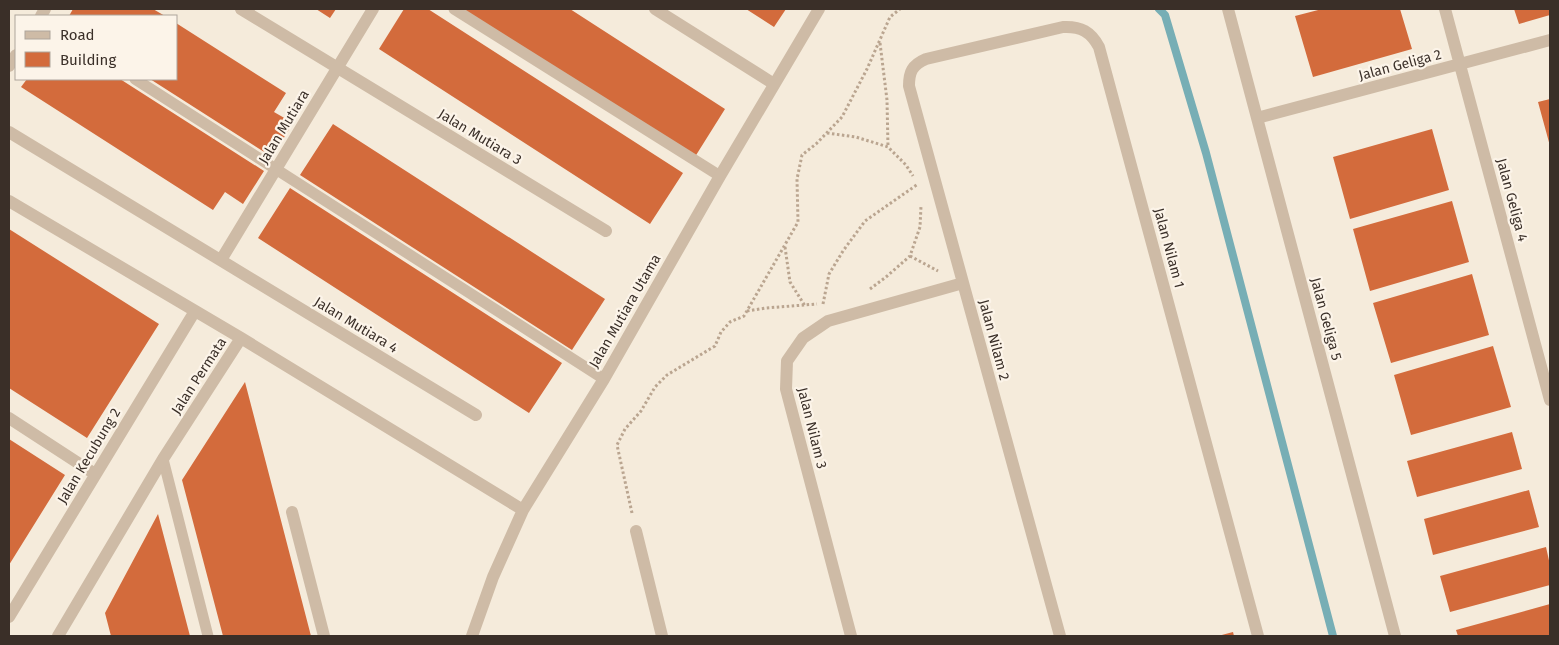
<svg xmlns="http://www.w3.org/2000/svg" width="1559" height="645" font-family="'Fira Sans',sans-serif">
<rect width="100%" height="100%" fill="#f5ebdb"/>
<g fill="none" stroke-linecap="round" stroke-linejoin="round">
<path stroke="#77aeb5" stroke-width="8" d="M1159,9L1165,15L1206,153L1333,636"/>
</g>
<path fill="#d36b3c" d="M73,9H153L165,16H69Z
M316,9H336L330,18Z
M404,9H428L683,173L650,224L379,49Z
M458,9H570L725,109L693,160Z
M746,9H786L774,27Z
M1322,9H1400L1412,49L1313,77L1295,16Z
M1514,9H1550V15L1519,24Z
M176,23L286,93L274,112L293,123L272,157L150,79H176Z
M27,79H120L264,171L243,204L225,192L213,210L21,87Z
M1550,99V146L1538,102Z
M333,124L605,299L572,350L300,175Z
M1432,129L1449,190L1350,219L1333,157Z
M290,188L562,363L529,413L258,238Z
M1452,201L1469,262L1370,291L1353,229Z
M9,229L159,324L87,438L9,388Z
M1472,274L1489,335L1391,363L1373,303Z
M1493,346L1511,407L1411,435L1394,375Z
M245,382L311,636H223L182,480Z
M1512,432L1522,469L1417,497L1407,461Z
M9,439L65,475L9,565Z
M1529,490L1539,527L1433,555L1424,519Z
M158,514L190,636H111L105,613Z
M1546,547L1550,565V585L1450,612L1440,576Z
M1550,604V636H1458L1456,630Z
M1233,632L1234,636H1218Z"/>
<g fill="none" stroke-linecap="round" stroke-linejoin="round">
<path stroke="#baa590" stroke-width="3" stroke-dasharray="2.5 2.5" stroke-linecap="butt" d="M880,43L887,100L888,147
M827,133L856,137L888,147L906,165L913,176
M785,247L790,282L805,306
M910,256L938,271
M870,289L886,277L910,256L920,227L921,206
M823,304L829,274L843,251L865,221L918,184
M747,311L766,308L817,304
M632,513L617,445L625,429L641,411L655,387L667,375L715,346L721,332L730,322L744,316L798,222L797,179L802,155L816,144L842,117L867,69L890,17L900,9"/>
<path stroke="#cebba6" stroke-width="11" d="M454,9L720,176
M135,79L604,379
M163,459L208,636"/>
<path stroke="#cebba6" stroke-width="12" d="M241,9L606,231
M655,9L774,84
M1228,9L1395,636
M1445,9L1550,400
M41,16L45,9
M9,66L16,55
M1257,118L1550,40
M9,132L476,415
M9,201L241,338L523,510
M221,260L373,9
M9,418L95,474
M292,512L324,636
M636,531L662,636
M9,617L195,311
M58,636L163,459L241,338
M472,636L493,577L523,510L604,379L720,176L819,9
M851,636L786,389L787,361L803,338L828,321L963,283
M1060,636L909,86C909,72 912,65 926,59L1063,27C1081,26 1091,32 1099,47L1258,636"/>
</g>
<g text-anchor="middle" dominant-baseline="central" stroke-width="4.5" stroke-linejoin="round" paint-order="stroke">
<g font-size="14" fill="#3a2f28" stroke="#fcf4e9">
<text transform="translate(1400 65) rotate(-15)">Jalan Geliga 2</text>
<text transform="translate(284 127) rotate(-59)">Jalan Mutiara</text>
<text transform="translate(480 137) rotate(31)">Jalan Mutiara 3</text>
<text transform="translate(1512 200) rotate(75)">Jalan Geliga 4</text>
<text transform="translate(1169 248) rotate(75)">Jalan Nilam 1</text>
<text transform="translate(625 311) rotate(-60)">Jalan Mutiara Utama</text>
<text transform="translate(1326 319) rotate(75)">Jalan Geliga 5</text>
<text transform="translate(356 325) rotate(31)">Jalan Mutiara 4</text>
<text transform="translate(994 340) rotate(75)">Jalan Nilam 2</text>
<text transform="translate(199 376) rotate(-57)">Jalan Permata</text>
<text transform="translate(812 428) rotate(76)">Jalan Nilam 3</text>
<text transform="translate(89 456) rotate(-59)">Jalan Kecubung 2</text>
</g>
</g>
<rect width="1559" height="645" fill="none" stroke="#3a2f28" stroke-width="20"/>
<rect x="15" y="15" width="162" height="65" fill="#fcf4e9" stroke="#aea59c"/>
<rect x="25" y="31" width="25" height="8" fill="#cebba6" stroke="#aea59c"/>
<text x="60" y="40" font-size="15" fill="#3a2f28">Road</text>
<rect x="25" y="52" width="25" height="15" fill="#d36b3c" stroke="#aea59c"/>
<text x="60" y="65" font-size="15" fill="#3a2f28">Building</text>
</svg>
